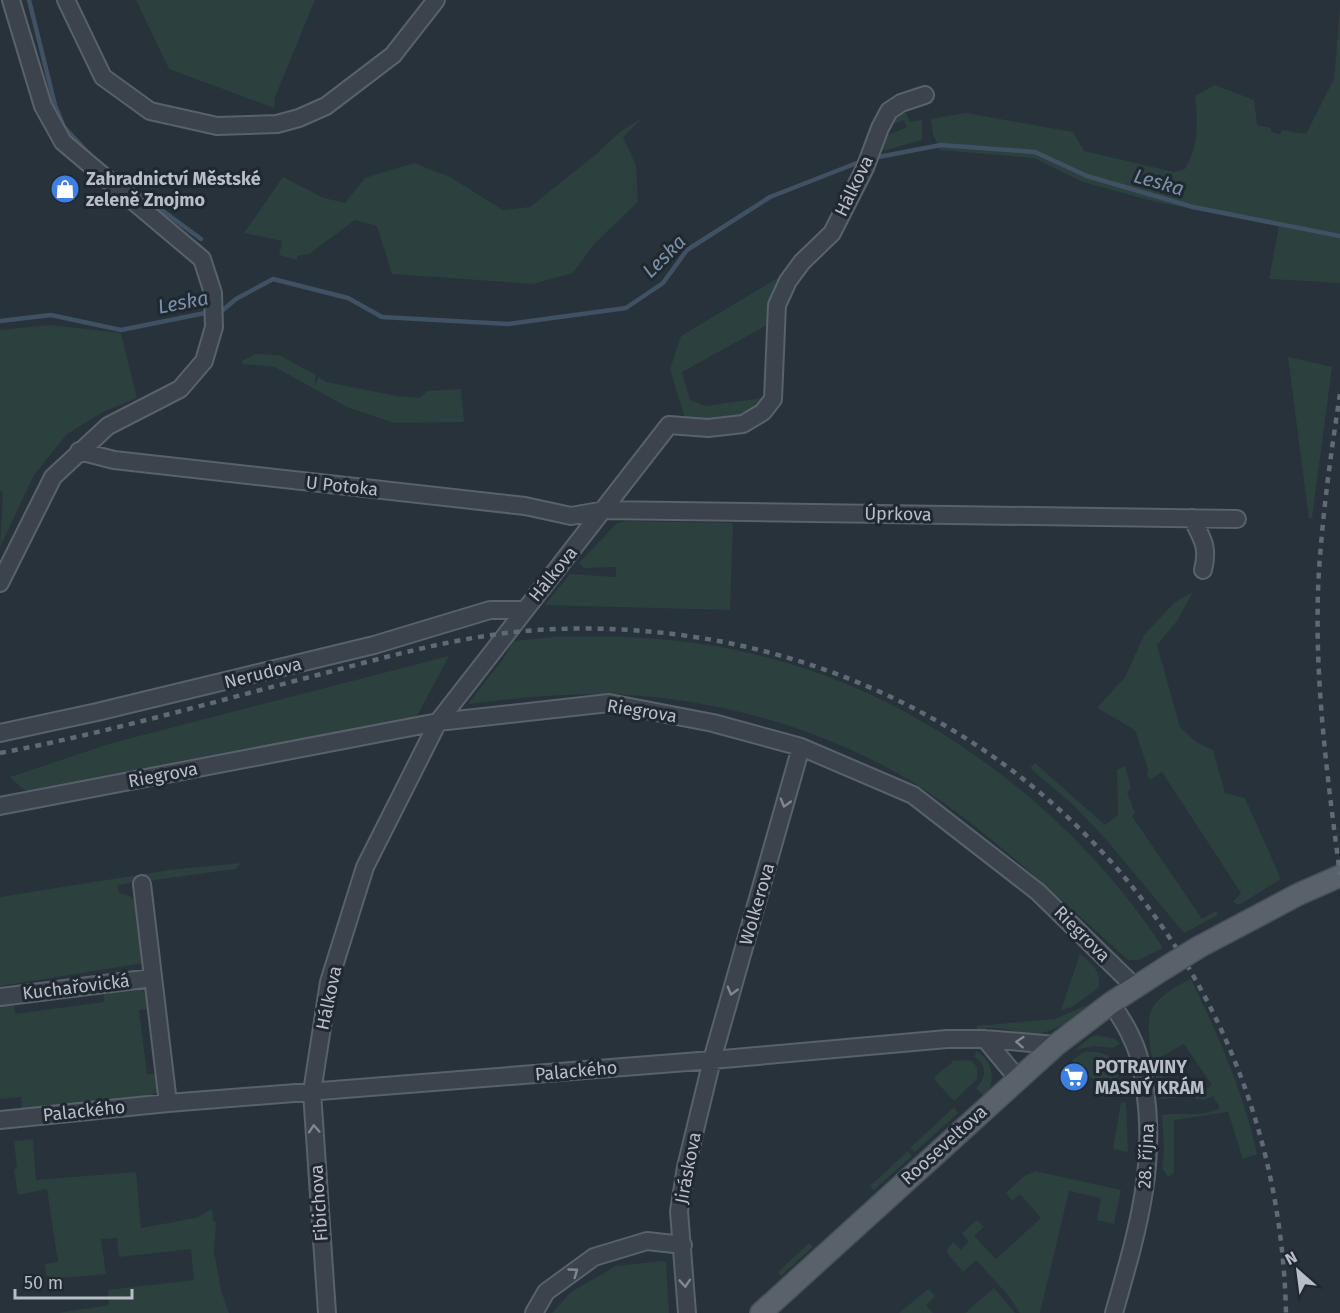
<svg xmlns="http://www.w3.org/2000/svg" width="1340" height="1313" font-family="'Fira Sans',sans-serif">
<rect width="100%" height="100%" fill="#27323b"/>
<path fill="#2c403e" d="M136,0H315L275,97L274,108L169,69Z
M1340,7V283L1269,279L1279,226L1156,202L1083,182L1034,158L940,150L933,134L931,119L966,113L1073,132L1084,151L1174,172L1185,169C1199,144 1198,123 1195,96L1215,85L1254,100L1257,125L1271,128V132L1280,134L1282,130L1306,134L1334,79Z
M903,106L910,122L922,120V140L875,153L884,137L907,127L904,120L893,124Z
M643,117L623,137L636,165L638,202L594,244L573,273L533,284L392,274L377,226L355,220L309,254L297,256V260L279,255L282,241L244,233L283,177L324,198L345,203L365,178L414,163L450,177L503,210L530,207L595,155L620,132Z
M783,275L776,292L767,325L682,372L690,400L705,406L762,398V406L726,423L685,419L670,369L681,336Z
M49,325L121,333L137,398L105,411L67,434L34,475L0,547L3,493L0,490V330Z
M255,354L279,355L316,375L314,387L319,377L326,382L397,396L420,398L427,391L461,389L464,422L394,423L347,407L275,367L242,364V361Z
M1288,357L1332,367L1312,518L1309,519Z
M625,521L733,523L730,610L545,605L570,574L616,577V567L584,568L579,563L616,524Z
M1193,592L1177,621L1157,645L1180,727L1196,742L1213,750L1225,793L1245,798L1281,879L1239,905L1233,902L1241,893L1162,772L1150,780L1147,775L1148,769L1135,730L1097,708L1125,677L1144,635L1175,602Z
M554,637C584,637 614,636 645,638C699,641 757,652 809,670C949,717 1083,824 1163,948L1139,960H1128C1067,905 1008,849 941,801C846,733 715,695 599,694C555,694 512,699 468,704L506,655L513,641Z
M449,656L417,716L337,735L38,794L23,789L10,777L112,743Z
M1035,763L1105,825L1118,815L1117,770L1125,766L1131,788L1127,792L1135,813L1132,816L1202,919L1216,911L1218,915L1184,933L1104,837L1072,804L1030,768Z
M241,863L236,869L117,885L119,893L130,896L136,902L144,963L0,986V897L169,870Z
M1080,954C1091,963 1103,972 1098,988L1072,1007L1061,1010Z
M1191,979C1218,1035 1244,1093 1257,1154L1243,1159L1228,1112L1174,1120V1173L1168,1177L1162,1168L1164,1150L1162,1115C1182,1112 1202,1118 1220,1108L1213,1096L1204,1100L1194,1099L1212,1085L1184,1044L1155,1060L1169,1089L1179,1085L1181,1090L1176,1098L1161,1099C1157,1078 1141,1025 1153,1007C1160,995 1178,985 1191,979Z
M137,987L149,996L151,1006L147,1009L139,1010L147,1074H157L159,1087L157,1092L145,1099L22,1109L21,1097L0,1099V1003L14,1001L15,1014L104,1002V993L107,989Z
M1089,1004C1075,1015 1059,1030 1041,1033C1020,1037 1001,1023 977,1030V1026L1055,1019Z
M1097,1035L1115,1039L1120,1044L1112,1048L1094,1046L1075,1050L1091,1037Z
M977,1051C994,1063 996,1080 985,1097L976,1088C986,1078 988,1065 974,1057Z
M1084,1052C1100,1051 1115,1054 1120,1071L1114,1091L1091,1078L1072,1060Z
M967,1060L972,1061L977,1067V1079L954,1101L934,1079C937,1071 947,1069 953,1061Z
M1121,1102L1126,1103L1128,1152L1113,1149Z
M954,1107L958,1113L915,1152L910,1148Z
M33,1139L36,1180L136,1172L141,1228L196,1218L212,1209L213,1221L216,1222L214,1251L221,1290L229,1313H58L109,1305L108,1290L194,1280L191,1249L119,1257L117,1238L101,1239L106,1274L47,1279L45,1264L58,1262L47,1189L18,1195L14,1169H17L14,1141Z
M908,1151L912,1156L874,1190L870,1186Z
M1035,1171L1121,1190L1114,1224L1097,1220L1101,1198L1069,1191L1040,1313H1020L1008,1295L976,1260L963,1272L947,1253L948,1248L953,1242L961,1250L969,1242L962,1233L977,1220L984,1227L974,1236L996,1259L1041,1218L1020,1194L1012,1201L1006,1193L1024,1176Z
M809,1243L813,1247L781,1276L778,1272Z
M662,1261L666,1262L669,1313H552L571,1292L616,1266Z
M994,1288L1015,1313H965Z
M928,1289L935,1296L926,1305L933,1313H899Z"/>
<g fill="none" stroke-linecap="round" stroke-linejoin="round">
<path stroke="#3f5162" stroke-width="4.5" d="M29,0L55,105L64,127L91,156
M873,158L941,145L1035,152L1087,176L1193,207L1340,236
M113,174L201,239
M218,311L223,310L236,299L273,279L348,298L382,317L508,324L626,308L663,283L687,250L770,197L862,161
M0,321L51,315L121,330L210,312"/>
<g stroke="#59616a" stroke-width="20">
<path id="minor" d="M66,0L103,77L150,111L217,126L277,124L299,118L326,106L393,55L436,0
M79,451L114,460L525,506L571,516L605,510L1237,519
M1192,518C1202,539 1209,546 1203,570
M0,583L53,477L108,426L180,389L204,361L214,327L213,293L202,259L63,142L43,106L11,0
M0,733L97,712L374,645L490,610H524
M0,806L438,722L609,703L713,723L801,747L913,795L1038,892L1135,987
M142,884L168,1103
M0,997L152,978
M1111,1003C1119,1015 1127,1026 1132,1039C1139,1052 1142,1069 1144,1083C1158,1166 1136,1235 1114,1313
M985,1039L1019,1080
M0,1120L168,1103L712,1060L947,1039H985L1056,1045
M327,1313L312,1092L329,982L365,867L438,722L669,425L708,428L743,424L763,412L773,399L777,305L788,281L802,262L832,233L865,168L880,128L889,111L901,103L925,95
M534,1313L546,1292L594,1257L647,1241L683,1245
M687,1313L679,1211L686,1167L712,1060L801,747"/>
</g>
<g stroke="#474f58" stroke-width="24">
<path id="major" d="M1199,947L1299,894L1340,876
M761,1313L1056,1045L1111,1003L1165,968"/>
</g>
<use href="#minor" stroke="#3b434c" stroke-width="16"/>
<use href="#major" stroke="#59626b" stroke-width="21"/>
<path stroke="#5f6a74" stroke-width="4.5" stroke-dasharray="6 6" stroke-linecap="butt" d="M1340,394C1331,452 1323,511 1319,570C1313,672 1327,774 1340,875
M0,753C111,732 220,700 329,672C397,654 466,635 537,630C940,605 1277,906 1286,1313"/>
<g stroke="#474f58" stroke-width="24" stroke-linecap="butt">
<path id="major-bridge" d="M1165,968L1199,947"/>
</g>
<use href="#major-bridge" stroke="#59626b" stroke-width="21"/>
</g>
<defs><path id="oneway-chevron" d="M-2-3.5L2.5 0L-2 3.5" fill="none" stroke-width="1.6" stroke-linecap="round" stroke-linejoin="round" transform="scale(1.5)"/></defs>
<g stroke="#7f8790">
<use href="#oneway-chevron" transform="translate(785 803) rotate(106)"/>
<use href="#oneway-chevron" transform="translate(732 991) rotate(106)"/>
<use href="#oneway-chevron" transform="translate(1020 1042) rotate(-176)"/>
<use href="#oneway-chevron" transform="translate(314 1129) rotate(-94)"/>
<use href="#oneway-chevron" transform="translate(574 1272) rotate(-36)"/>
<use href="#oneway-chevron" transform="translate(685 1283) rotate(86)"/>
</g>
<defs>
<g id="shop-disc" transform="scale(1.5)"><circle r="9.5" fill="#3f7fe0" stroke="#202831"/><path d="M-5-2.5h2.3a2.7 3.5 0 0 1 5.4 0H5L5.5 6h-11ZM-1.5-2.5h3a1.5 2.3 0 0 0-3 0Z" fill="#fff"/></g>
<g id="supermarket-disc" transform="scale(1.5)"><circle r="9.5" fill="#3f7fe0" stroke="#202831"/><path d="M-6-5.5h2.5l.6 2H6L4.5 2H-2.5L-4.4-4H-6ZM-1.5 3.2a1.3 1.3 0 1 0 .1 0ZM3 3.2a1.3 1.3 0 1 0 .1 0Z" fill="#fff"/></g>
</defs>
<g fill-rule="evenodd">
<use href="#shop-disc" x="65" y="189"/>
<use href="#supermarket-disc" x="1074" y="1077"/>
</g>
<g text-anchor="middle" dominant-baseline="central" stroke-width="6" stroke-linejoin="round" paint-order="stroke">
<g font-size="18" font-weight="bold" fill="#b7bec7" stroke="#202831" text-anchor="start">
<text x="86" y="179">Zahradnictví Městské<tspan x="86" dy="21">zeleně Znojmo</tspan></text>
<text x="1095" y="1067">POTRAVINY<tspan x="1095" dy="21">MASNÝ KRÁM</tspan></text>
</g>
<g font-size="18" fill="#b7bec7" stroke="#202831">
<text transform="translate(854 186) rotate(-64)">Hálkova</text>
<text transform="translate(342 486) rotate(6)">U Potoka</text>
<text transform="translate(898 514) rotate(1)">Úprkova</text>
<text transform="translate(553 574) rotate(-51)">Hálkova</text>
<text transform="translate(263 673) rotate(-14)">Nerudova</text>
<text transform="translate(642 711) rotate(9)">Riegrova</text>
<text transform="translate(163 775) rotate(-11)">Riegrova</text>
<text transform="translate(757 904) rotate(-74)">Wolkerova</text>
<text transform="translate(1082 934) rotate(45)">Riegrova</text>
<text transform="translate(76 987) rotate(-7)">Kuchařovická</text>
<text transform="translate(329 998) rotate(-78)">Hálkova</text>
<text transform="translate(576 1071) rotate(-5)">Palackého</text>
<text transform="translate(84 1111) rotate(-6)">Palackého</text>
<text transform="translate(944 1145) rotate(-42)">Rooseveltova</text>
<text transform="translate(1146 1156) rotate(-87)">28. října</text>
<text transform="translate(688 1168) rotate(-79)">Jiráskova</text>
<text transform="translate(319 1203) rotate(-94)">Fibichova</text>
</g>
<g font-size="20" font-style="italic" fill="#7b91a6" stroke="#202831">
<text transform="translate(1159 182) rotate(16)">Leska</text>
<text transform="translate(664 256) rotate(-45)">Leska</text>
<text transform="translate(183 302) rotate(-11)">Leska</text>
</g>
</g>
<g transform="translate(1298 1271) rotate(332)" stroke="#202831" stroke-width="4.5" paint-order="stroke">
<path d="M0-4.5L10 22L0 15L-10 22Z" fill="#b7bec7"/>
<text y="-9" font-size="16" font-weight="bold" text-anchor="middle" fill="#b7bec7">N</text>
</g>
<path d="M15 1289v9h117v-9" fill="none" stroke="#b7bec7" stroke-width="3"/>
<text x="24" y="1289" font-size="18" fill="#b7bec7" stroke="#202831" stroke-width="4.5" paint-order="stroke">50 m</text>
</svg>
